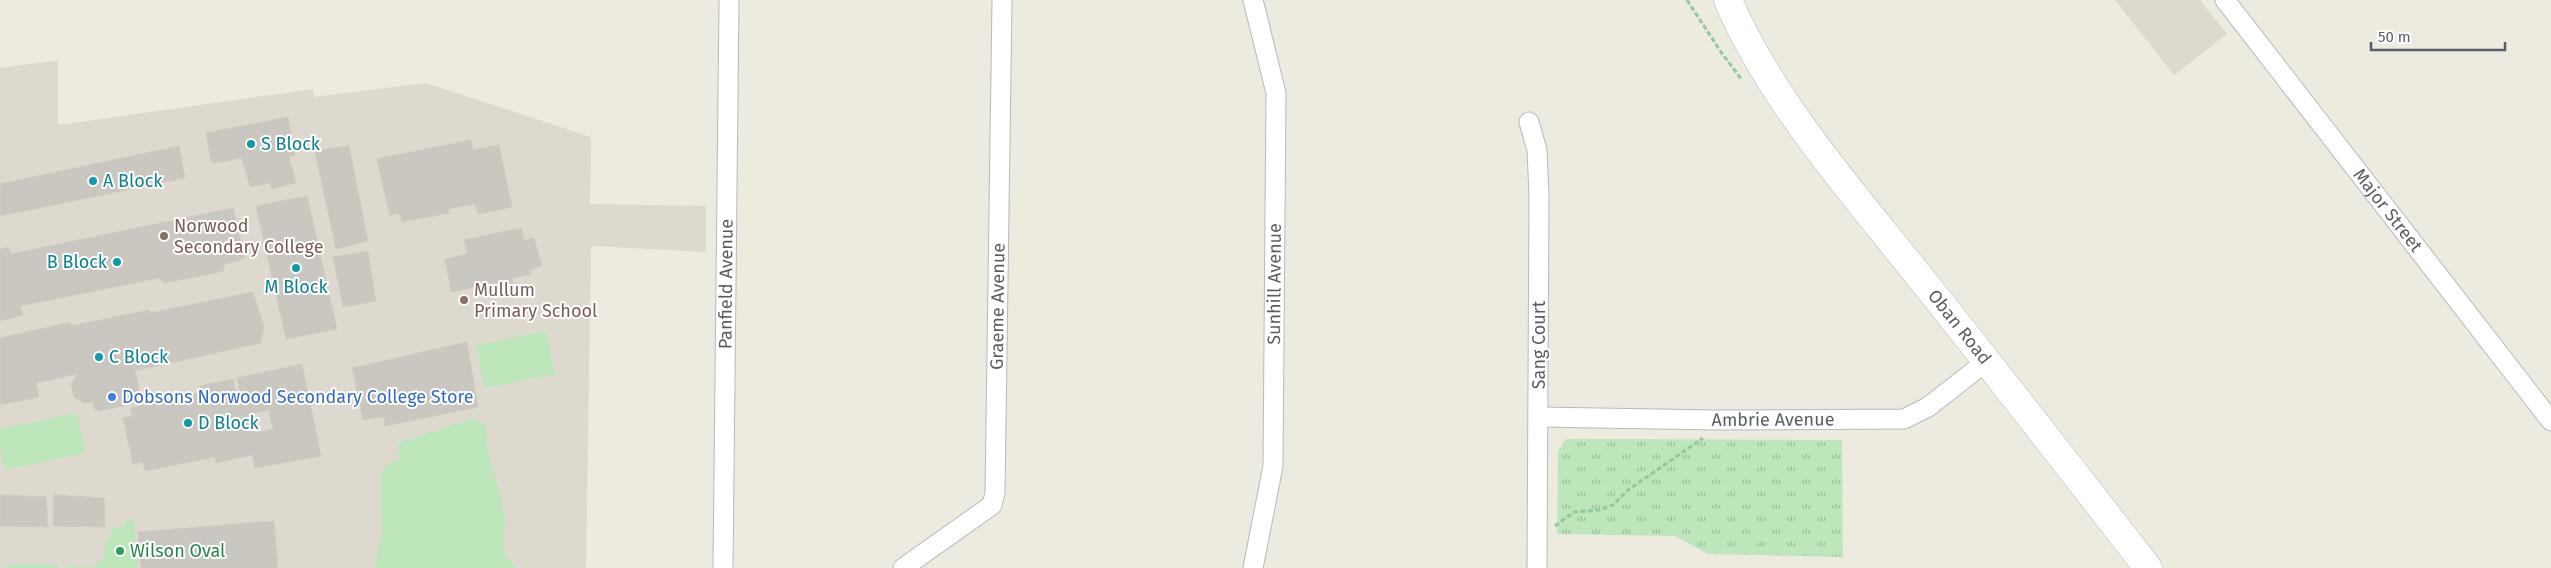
<svg xmlns="http://www.w3.org/2000/svg" width="2551" height="568" font-family="'Fira Sans',sans-serif">
<defs>
<pattern id="grass-tufts" width="24" height="20" patternUnits="userSpaceOnUse" patternTransform="scale(1.25)"><rect width="24" height="20" fill="#bde6bb"/><path d="M3 7l-1-3M5 7V3M7 7l1-3M15 17l-1-3M17 17v-4M19 17l1-3" fill="none" stroke="#9dbe9b"/></pattern>
</defs>
<rect width="100%" height="100%" fill="#edeae0"/>
<path fill="#ddd9cf" d="M2115,0H2200L2227,34L2174,75Z
M58,60V125L313,89L314,97L426,83L591,137L590,204L706,206V252L591,246L586,568H0V68Z"/>
<path fill="url(#grass-tufts)" d="M1566,439L1842,440L1843,557L1708,554L1675,536L1557,534L1558,451Z"/>
<path fill="#bde6bb" d="M546,331L555,374L485,388L476,345Z
M77,413L86,453L5,470L0,446V429Z
M473,418L486,426C485,459 502,489 505,521C506,532 502,542 505,552C507,558 512,563 516,568H375L382,533L381,473L391,462L399,461L398,443Z
M126,520H135L137,568H67L68,566L94,567L103,559L105,542L111,536L112,528L125,527Z
M8,564H57L59,568H4Z"/>
<path fill="#cac6c0" stroke="#d2cbbf" fill-rule="evenodd" d="M288,117L295,155L289,157L296,183L272,189L270,183L250,187L242,158L215,163L211,161L206,133Z
M471,140L473,150L499,145L512,207L478,214L475,204L448,209L449,213L402,222L399,213L390,216L377,159Z
M179,146L185,178L0,216V184Z
M349,146L368,241L336,249L315,151Z
M307,196L337,329L286,339L256,206Z
M233,208L245,258L223,265L224,271L165,283L159,278L20,306L23,315L0,321V249L8,247L11,254Z
M521,228L524,240L534,238L542,266L529,270L531,274L512,278L513,284L503,286L502,282L451,292L445,259L467,254L464,240Z
M368,251L376,301L343,307L333,257Z
M253,292L264,327L261,343L135,371L141,399L138,403L98,411L94,409L93,402L84,403L74,397L71,385L77,374L36,383L39,397L0,405V338L70,322L71,326L149,310L150,313Z
M467,342L478,407L385,426L384,416L363,420L352,368Z
M302,364L321,456L255,468L252,455L216,463L215,457L145,471L143,462L133,464L123,418L132,416L131,408L202,392L200,386L233,379L239,405L242,404L237,378ZM269,410L273,429L255,433L250,414Z
M0,495L46,497L48,527L0,526Z
M54,495L104,498L105,527L53,526Z
M274,521L278,568H141L138,532Z"/>
<g fill="none" stroke-linecap="round" stroke-linejoin="round">
<g stroke="#b6b9be" stroke-width="21">
<g id="street">
<path id="s1" d="M2225,0L2551,421"/>
<path d="M1529,122L1537,150L1539,195L1537,568"/>
<path id="s2" d="M1539,417L1716,420L1904,419L1928,407L1987,361"/>
<path id="s3" d="M723,568L729,0"/>
<path id="s4" d="M903,568L992,505L995,493L1002,0"/>
<path id="s5" d="M1253,568L1273,466L1276,93L1253,0"/>
</g>
</g>
<g stroke="#b4b8be" stroke-width="29">
<g id="secondary">
<path id="s6" d="M1728,0C1770,99 1852,192 1919,276C1996,372 2072,470 2148,568"/>
</g>
</g>
<path stroke="#94c8a1" stroke-width="3" stroke-dasharray="5 2.5" stroke-linecap="butt" d="M1687,0L1721,52L1742,80
M1555,526L1574,512L1599,510L1613,505L1628,490L1703,438"/>
<use href="#street" stroke="#fff" stroke-width="19"/>
<use href="#secondary" stroke="#fff" stroke-width="28"/>
</g>
<g fill="#0f9aa8" stroke="#fff" stroke-width="2">
<circle cx="251" cy="144" r="5"/>
<circle cx="93" cy="181" r="5"/>
<circle cx="117" cy="262" r="5"/>
<circle cx="296" cy="268" r="5"/>
<circle cx="99" cy="357" r="5"/>
<circle cx="188" cy="423" r="5"/>
</g>
<g fill="#8d6e63" stroke="#fff" stroke-width="2">
<circle cx="164" cy="236" r="5"/>
<circle cx="464" cy="300" r="5"/>
</g>
<circle fill="#3f7fe0" stroke="#fff" stroke-width="2" cx="112" cy="397" r="5"/>
<circle fill="#2e9e5b" stroke="#fff" stroke-width="2" cx="120" cy="551" r="5"/>
<g text-anchor="middle" dominant-baseline="central" stroke-width="4" stroke-linejoin="round" paint-order="stroke">
<g font-size="18" fill="#0d838f" stroke="#fff" text-anchor="start">
<text x="261" y="144">S Block</text>
<text x="103" y="181">A Block</text>
<text x="107" y="262" text-anchor="end">B Block</text>
<text x="296" y="287" text-anchor="middle">M Block</text>
<text x="109" y="357">C Block</text>
<text x="198" y="423">D Block</text>
</g>
<g font-size="18" fill="#595e62" stroke="#fff">
<text stroke="none"><textPath href="#s1" startOffset="266">Major Street</textPath></text>
<text stroke="none"><textPath href="#s3" startOffset="284">Panfield Avenue</textPath></text>
<text stroke="none"><textPath href="#s5" startOffset="286">Sunhill Avenue</textPath></text>
<text stroke="none"><textPath href="#s4" startOffset="308">Graeme Avenue</textPath></text>
<text stroke="none"><textPath href="#s6" startOffset="402">Oban Road</textPath></text>
<text transform="translate(1539 345) rotate(-90)">Sang Court</text>
<text stroke="none"><textPath href="#s2" startOffset="234">Ambrie Avenue</textPath></text>
</g>
<g font-size="18" fill="#785e54" stroke="#fff" text-anchor="start">
<text x="174" y="226">Norwood<tspan x="174" dy="21">Secondary College</tspan></text>
<text x="474" y="290">Mullum<tspan x="474" dy="21">Primary School</tspan></text>
</g>
<g font-size="18" fill="#366cbe" stroke="#fff" text-anchor="start">
<text x="122" y="397">Dobsons Norwood Secondary College Store</text>
</g>
<g font-size="18" fill="#27864d" stroke="#fff" text-anchor="start">
<text x="130" y="551">Wilson Oval</text>
</g>
</g>
<path d="M2371 42v8h134v-8" fill="none" stroke="#595e62" stroke-width="2.5"/>
<text x="2378" y="42" font-size="15" fill="#595e62" stroke="#ffffff" stroke-width="4" paint-order="stroke">50 m</text>
</svg>
